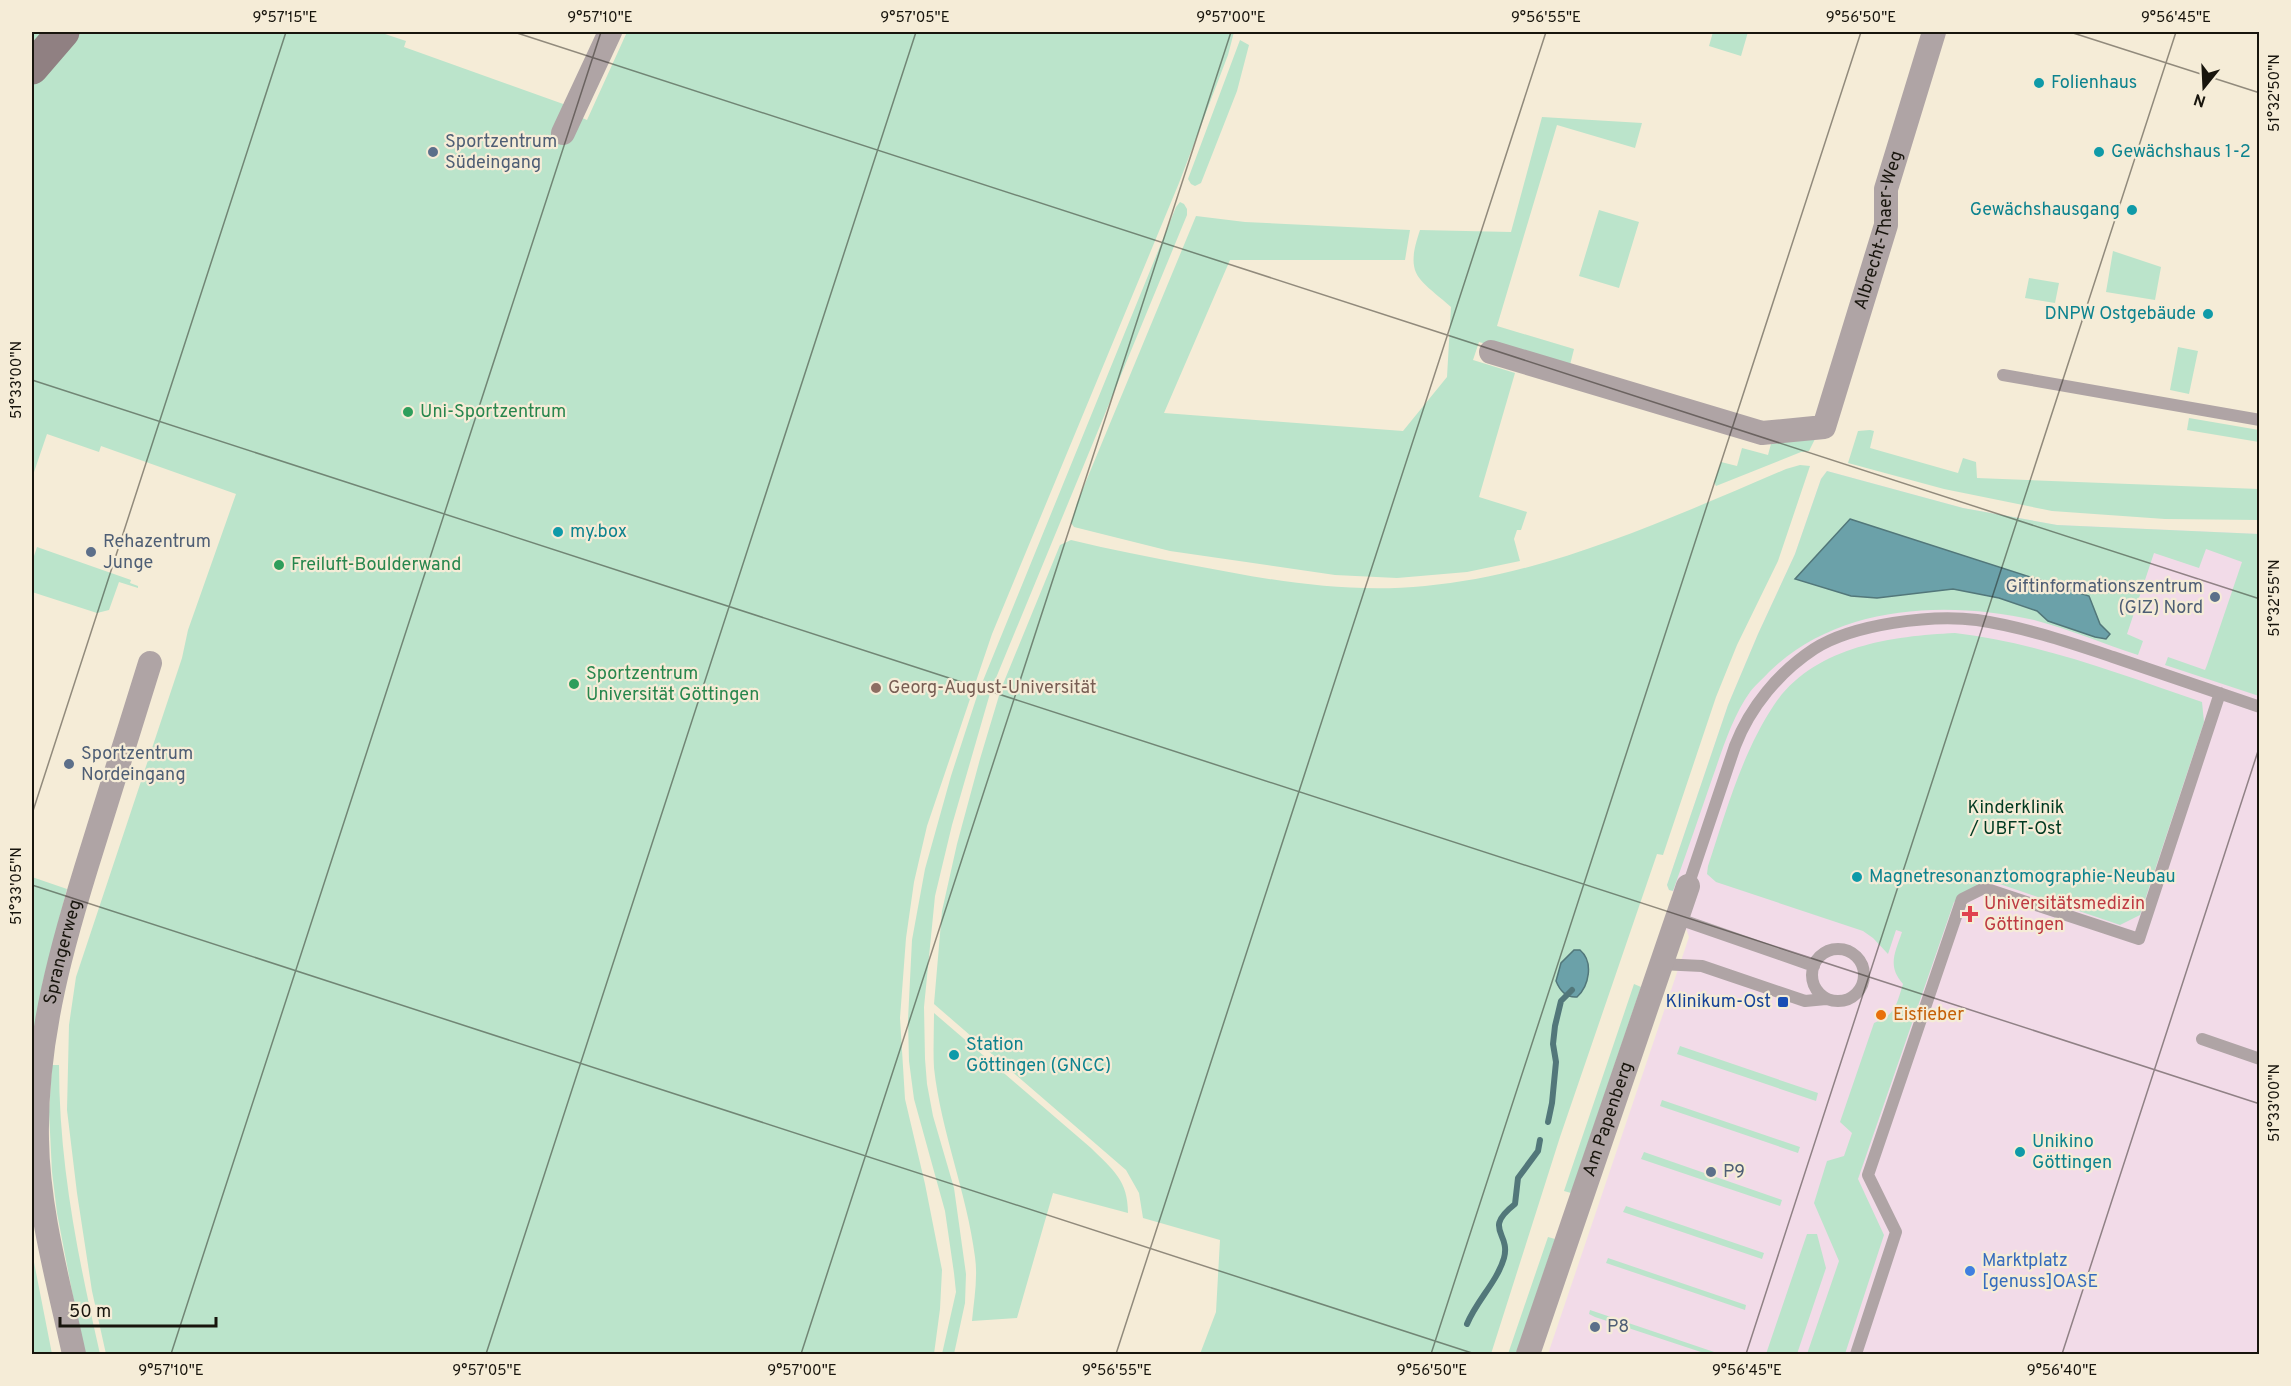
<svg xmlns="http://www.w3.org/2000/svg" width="2291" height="1386" font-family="Overpass,sans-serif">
<rect width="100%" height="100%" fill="#f5ecd7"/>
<path fill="#f2dbe8" d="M1827,471L1963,508L2057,525L2259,534V1354H1548L1689,937L1673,891L1669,890L1667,885L1728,705L1758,634L1795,554L1821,479Z"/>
<path fill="#bbe4cb" d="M32,32H379L406,41L404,47L566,105L580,117L587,120L627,32H1234L1228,55L1179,183L992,634L927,826L914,882L906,938L900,1018L905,1099L925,1184L942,1270L940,1309L934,1354H106L92,1291L77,1193L67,1110L69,1025L76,977L182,658L188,630L236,494L101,446L99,452L47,434L32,478Z
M1713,32H1748L1741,56L1709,46Z
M1240,40L1249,45L1237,91L1201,183L1195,186L1191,184L1188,179Z
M1542,117L1642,123L1635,148L1557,125L1497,326L1574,349L1569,369L1479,342L1473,360L1515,373L1479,497L1527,512L1521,530H1517L1514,539L1520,561L1467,572L1397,578L1335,575L1170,551L1074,527L1071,523L1077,503L1196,216L1245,222L1410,230L1405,260H1230L1164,413L1403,431L1447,377L1451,307C1419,278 1404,277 1420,230L1511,232Z
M1180,202L1184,204L1187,209V215L991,690L952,825L935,896L924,1007L925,1059L927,1084L933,1116L954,1188L966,1274L965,1303L954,1354H942L956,1292L954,1273L945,1211L914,1099L909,1061L908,1020L912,940L925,869L951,776L978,693L1176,207Z
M1599,210L1639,222L1619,288L1579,276Z
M2113,251L2161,267L2155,300L2106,292Z
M2029,278L2059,283L2055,303L2025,298Z
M2178,347L2198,351L2189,394L2170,390Z
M2189,418L2259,430V442L2187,430Z
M1870,430L1874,431L1870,448L1958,473L1963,458L1976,462L1977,478L2259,489V520L2165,519L2052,511L1944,489L1848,463L1858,431Z
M1817,435L1809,451L1801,452L1716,486L1714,482L1721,462L1737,466L1742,448L1768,455L1772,440Z
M1800,465L1810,466L1778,561L1737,645L1716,697L1663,855L1657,854L1560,1137L1491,1354H1200L1216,1312L1220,1240L1143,1218L1139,1193L1126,1170L934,1004L942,911L957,844L980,759L1001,689L1060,545L1071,540C1111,550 1151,557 1191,565C1269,580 1346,594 1425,586C1548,575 1673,517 1786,469Z
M1827,471L1963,508L2057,525L2259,534V696L2165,665L2168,657L2205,670L2207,665L2242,562L2206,549L2199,568L2154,553L2127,634L2143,641L2138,655C2104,644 2069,629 2034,620C1945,600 1837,605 1769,672C1763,679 1755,685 1750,692C1732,717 1722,751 1712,779C1699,817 1686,854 1673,891L1669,890L1667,885L1728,705L1758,634L1795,554L1821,479Z
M37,547L131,580L130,583L138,586V588L119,582L109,610L97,613L32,592V562Z
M1955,633C2040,643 2121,674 2202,702L2204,722L2140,915L2120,925L1991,881L1954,902L1858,1179L1884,1235L1845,1354H1807L1839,1261L1814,1203L1827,1161L1844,1156L1852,1133L1840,1122L1874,1023C1896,1014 1896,1006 1903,984C1887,966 1895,953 1902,932L1896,930L1888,954L1873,938L1863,931L1716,882L1707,874L1708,866C1726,812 1742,753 1774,705C1813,647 1890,636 1955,633Z
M32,877L67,889L43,981L32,1044Z
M1634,984L1641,987L1571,1193L1564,1191Z
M934,1013L1091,1148C1113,1170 1128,1180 1128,1213L1053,1193L1017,1318L972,1321C974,1300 978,1278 975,1257C967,1193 941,1132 934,1068C933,1050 934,1031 934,1013Z
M1680,1046L1818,1093L1816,1101L1677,1054Z
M52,1065H59C59,1165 78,1257 100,1354H84L57,1213L52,1172L49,1112Z
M1662,1100L1800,1147L1798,1153L1660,1106Z
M1644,1152L1782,1200L1780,1206L1641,1159Z
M1626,1206L1764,1253L1762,1259L1623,1212Z
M1807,1234H1817L1826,1268L1797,1354H1766Z
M1548,1237L1555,1239L1516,1354H1508Z
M32,1252L52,1354H32Z
M1608,1258L1746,1305L1745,1310L1606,1263Z
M1590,1310L1720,1354H1707L1595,1317L1589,1314Z"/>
<path fill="#6ba1a9" stroke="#52777a" stroke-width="1.5" d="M1850,519L2089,596L2100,624L2110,634L2106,639L2095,637L2048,621L2037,611L1999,598L1953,589L1877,598L1851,596L1795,579Z
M1574,950H1580C1594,962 1589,986 1577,997C1566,998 1560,991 1556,981L1561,963Z"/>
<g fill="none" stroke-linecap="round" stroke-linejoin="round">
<path stroke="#52777a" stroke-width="6" d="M1548,1122L1552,1103L1556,1062L1553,1044L1555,1026L1561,1001L1572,990
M1467,1324C1477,1300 1497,1282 1504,1258C1511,1232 1482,1230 1515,1204L1518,1178L1538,1151L1540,1140"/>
<path stroke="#afa4a5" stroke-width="12" d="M2003,375L2260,420
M1688,886L1735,746C1750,707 1779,672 1814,649C1853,624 1932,614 1977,620C2024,627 2068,642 2113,657C2162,674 2211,690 2260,707
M1676,918L1814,966
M1812 975a26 26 0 1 1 52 0a26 26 0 1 1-52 0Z
M1660,964L1702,966L1805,1001L1826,999
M2202,1039L2260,1059
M1856,1354L1896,1232L1868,1175L1962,899L1984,888L2139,939L2220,693"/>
<g stroke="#afa4a5" stroke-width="24">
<path d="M563,133L610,32"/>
<path id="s1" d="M1491,352L1762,433L1824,427L1886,225V189L1934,32"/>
<path id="s2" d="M74,1354C59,1284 38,1212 37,1139C35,1038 63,941 93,846C112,785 131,724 150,663"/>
<path id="s3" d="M1528,1354L1688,886"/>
</g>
<path stroke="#908082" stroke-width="33" d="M32,68L63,32"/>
</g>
<path fill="none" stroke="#18150d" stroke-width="1.5" stroke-opacity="0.45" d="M514,32L2260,599M2070,32L2260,93M32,380L2260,1104M32,814L286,32M32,885L1475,1354M171,1354L601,32M486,1354L916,32M801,1354L1231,32M1116,1354L1546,32M1431,1354L1861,32M1746,1354L2176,32M2062,1354L2260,745"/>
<g fill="#0f9aa8" stroke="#f5ecd7" stroke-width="2">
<circle cx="2039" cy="83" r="6"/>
<circle cx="2099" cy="152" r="6"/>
<circle cx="2132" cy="210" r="6"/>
<circle cx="2208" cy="314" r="6"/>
<circle cx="558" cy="532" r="6"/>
<circle cx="1857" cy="877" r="6"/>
<circle cx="954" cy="1055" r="6"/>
<circle cx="2020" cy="1152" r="6"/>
</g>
<g fill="#5c6f8a" stroke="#f5ecd7" stroke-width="2">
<circle cx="433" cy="152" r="6"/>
<circle cx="91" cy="552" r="6"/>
<circle cx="2215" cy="597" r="6"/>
<circle cx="69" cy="764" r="6"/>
<circle cx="1711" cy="1172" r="6"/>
<circle cx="1595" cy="1327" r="6"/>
</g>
<g fill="#2e9e5b" stroke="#f5ecd7" stroke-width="2">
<circle cx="408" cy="412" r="6"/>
<circle cx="279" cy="565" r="6"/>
<circle cx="574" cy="684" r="6"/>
</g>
<circle fill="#8d6e63" stroke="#f5ecd7" stroke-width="2" cx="876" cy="688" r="6"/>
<path fill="#e0444e" stroke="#f5ecd7" stroke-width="2" d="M1967 905h6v6h6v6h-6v6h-6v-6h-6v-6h6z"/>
<rect fill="#1a4fb4" stroke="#f5ecd7" stroke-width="2" x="1777" y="996" width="12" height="12" rx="3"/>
<circle fill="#e8710a" stroke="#f5ecd7" stroke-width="2" cx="1881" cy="1015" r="6"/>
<circle fill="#3f7fe0" stroke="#f5ecd7" stroke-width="2" cx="1970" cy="1271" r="6"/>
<g text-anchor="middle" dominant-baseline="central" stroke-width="4.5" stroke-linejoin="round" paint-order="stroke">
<g font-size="18" fill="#0d838f" stroke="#f5ecd7" text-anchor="start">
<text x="2051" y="83">Folienhaus</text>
<text x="2111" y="152">Gewächshaus 1-2</text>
<text x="2120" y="210" text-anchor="end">Gewächshausgang</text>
<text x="2196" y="314" text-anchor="end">DNPW Ostgebäude</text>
<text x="570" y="532">my.box</text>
<text x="1869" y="877">Magnetresonanztomographie-Neubau</text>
<text x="966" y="1045">Station<tspan x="966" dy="21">Göttingen (GNCC)</tspan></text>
<text x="2032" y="1142">Unikino<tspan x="2032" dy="21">Göttingen</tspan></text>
</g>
<g font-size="18" fill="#4e5e75" stroke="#f5ecd7" text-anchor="start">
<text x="445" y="142">Sportzentrum<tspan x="445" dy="21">Südeingang</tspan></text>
<text x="103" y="542">Rehazentrum<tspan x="103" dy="21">Junge</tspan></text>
<text x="2203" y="587" text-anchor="end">Giftinformationszentrum<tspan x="2203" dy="21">(GIZ) Nord</tspan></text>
<text x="81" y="754">Sportzentrum<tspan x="81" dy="21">Nordeingang</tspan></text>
<text x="1723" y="1172">P9</text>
<text x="1607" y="1327">P8</text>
</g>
<g font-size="18" fill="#18150d" stroke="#f5ecd7">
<text stroke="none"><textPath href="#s1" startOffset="550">Albrecht-Thaer-Weg</textPath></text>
<text stroke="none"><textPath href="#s2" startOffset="408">Sprangerweg</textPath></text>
<text stroke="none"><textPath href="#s3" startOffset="248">Am Papenberg</textPath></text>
</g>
<g font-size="18" fill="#27864d" stroke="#f5ecd7" text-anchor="start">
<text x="420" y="412">Uni-Sportzentrum</text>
<text x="291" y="565">Freiluft-Boulderwand</text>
<text x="586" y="674">Sportzentrum<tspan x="586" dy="21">Universität Göttingen</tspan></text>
</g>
<g font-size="18" fill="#785e54" stroke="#f5ecd7" text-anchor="start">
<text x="888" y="688">Georg-August-Universität</text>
</g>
<g font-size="18" fill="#003921" stroke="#f5ecd7">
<text x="2016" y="808">Kinderklinik<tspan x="2016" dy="21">/ UBFT-Ost</tspan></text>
</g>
<g font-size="18" fill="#be3a42" stroke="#f5ecd7" text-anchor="start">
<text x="1984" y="904">Universitätsmedizin<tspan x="1984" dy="21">Göttingen</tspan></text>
</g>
<g font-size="18" fill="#164399" stroke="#f5ecd7" text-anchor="end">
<text x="1771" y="1002">Klinikum-Ost</text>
</g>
<g font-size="18" fill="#c56008" stroke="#f5ecd7" text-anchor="start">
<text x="1893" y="1015">Eisfieber</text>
</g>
<g font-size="18" fill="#366cbe" stroke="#f5ecd7" text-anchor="start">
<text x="1982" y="1261">Marktplatz<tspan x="1982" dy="21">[genuss]OASE</tspan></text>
</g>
</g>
<rect width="2291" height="1386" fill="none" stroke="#f5ecd7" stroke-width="66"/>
<g transform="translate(2204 87) rotate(198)" stroke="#f5ecd7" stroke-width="4.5" paint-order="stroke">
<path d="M0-4.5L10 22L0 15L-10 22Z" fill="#18150d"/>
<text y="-9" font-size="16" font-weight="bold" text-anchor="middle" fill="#18150d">N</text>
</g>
<path d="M60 1317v9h156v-9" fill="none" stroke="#18150d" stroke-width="3"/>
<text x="69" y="1317" font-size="18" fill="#18150d" stroke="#f5ecd7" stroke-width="4.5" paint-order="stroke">50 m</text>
<rect x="33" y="33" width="2225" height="1320" fill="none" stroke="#18150d" stroke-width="2"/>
<g font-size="15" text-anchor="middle" fill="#18150d">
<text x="285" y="22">9°57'15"E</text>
<text x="600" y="22">9°57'10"E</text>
<text x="915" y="22">9°57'05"E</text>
<text x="1231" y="22">9°57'00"E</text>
<text x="1546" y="22">9°56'55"E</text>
<text x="1861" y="22">9°56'50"E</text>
<text x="2176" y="22">9°56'45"E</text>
<text transform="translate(2274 93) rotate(-90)" y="5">51°32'50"N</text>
<text transform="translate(16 380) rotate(-90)" y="5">51°33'00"N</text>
<text transform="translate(2274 598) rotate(-90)" y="5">51°32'55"N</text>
<text transform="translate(16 886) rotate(-90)" y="5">51°33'05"N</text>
<text transform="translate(2274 1103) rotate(-90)" y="5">51°33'00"N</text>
<text x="171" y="1375">9°57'10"E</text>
<text x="487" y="1375">9°57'05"E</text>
<text x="802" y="1375">9°57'00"E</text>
<text x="1117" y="1375">9°56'55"E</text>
<text x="1432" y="1375">9°56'50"E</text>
<text x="1747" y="1375">9°56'45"E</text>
<text x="2062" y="1375">9°56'40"E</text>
</g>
</svg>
